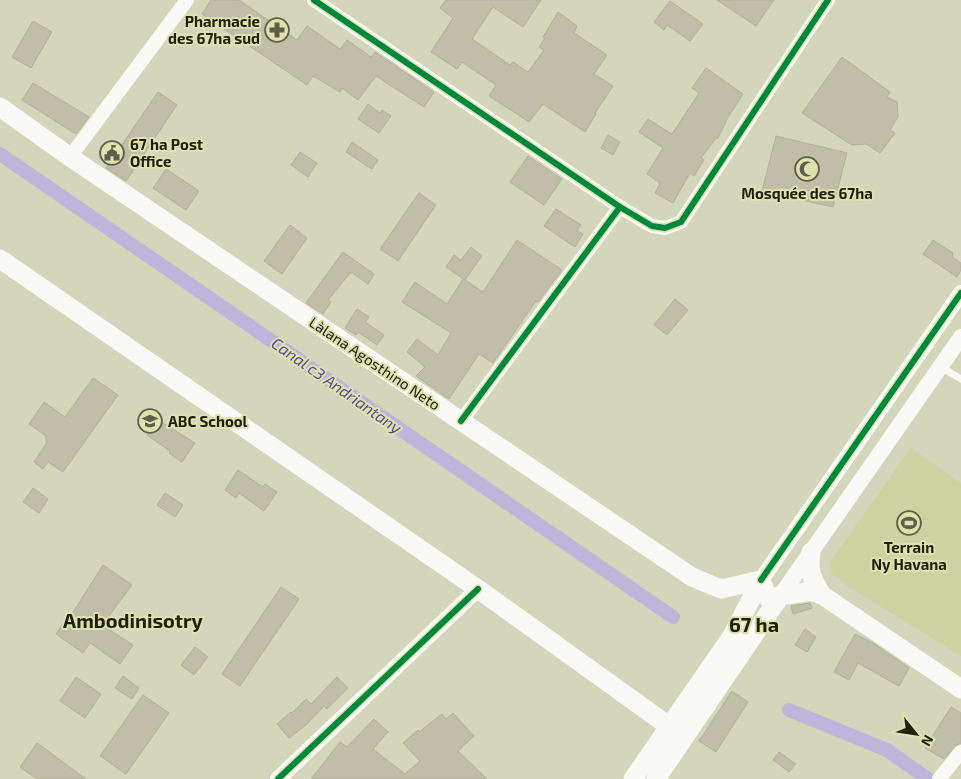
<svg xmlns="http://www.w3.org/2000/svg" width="961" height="779" font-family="'Exo 2',sans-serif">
<rect width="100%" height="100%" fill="#d4d6bb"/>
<path fill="#ced2a2" d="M911,448L961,483V656L852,589L832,574L830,562Z"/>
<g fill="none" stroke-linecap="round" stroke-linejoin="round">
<path stroke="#bdb6da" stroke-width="14" d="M0,154L673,617
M789,710L887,750L928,779"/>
</g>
<path fill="#c0bda8" stroke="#b1af99" d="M211,0H239L297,40L307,26L340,49L347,40L371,57L375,52L434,92L424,107L376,76L358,100L342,88L340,92L313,76L307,85L202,14Z
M446,0H541L523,27L493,7L472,39L510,65L513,62L528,72L544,50L539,47L545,38L543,37L558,12L577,26L574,33L607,55L594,74L613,86L595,113L596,114L585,132L543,104L529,122L489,96L496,85L462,62L457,69L431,52L453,18L440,8Z
M717,0H774L756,26Z
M670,1L703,24L690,41L667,25L664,30L654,22Z
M33,21L52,32L31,68L12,57Z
M842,57L890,92L887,97L897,102L898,117L890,130L895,133L880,153L866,144L852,145L802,113Z
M706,68L743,94L725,122H726L718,138H716L701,158L704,160L694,176L690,173L673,203L655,193L660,183L647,174L663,148L639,132L648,119L672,134L699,93L692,88Z
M33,83L89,117L76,134L22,100Z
M158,92L177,105L126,181L106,168Z
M368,104L380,113L382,110L391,116L379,133L358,119Z
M608,135L620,142L613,155L601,148Z
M776,136L847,153L833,207L762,191Z
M352,142L378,160L372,169L346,152Z
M300,152L317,163L308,177L291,165Z
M528,156L562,179L544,205L510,182Z
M166,169L199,191L186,210L153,188Z
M419,193L436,205L398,261L380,249Z
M556,209L581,225L577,230L583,234L575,247L544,226Z
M290,225L307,238L282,274L264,261Z
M517,240L562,270L538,302L536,301L493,363L479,354L449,399L416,376L425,367L407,352L417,339L438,355L451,333L402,302L415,282L447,304L463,279L446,267L454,255L461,260L471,247L482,256L465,280L483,292Z
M933,240L953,253L952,257L961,263V270L957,277L923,254Z
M343,252L374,274L368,284L351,272L328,300L331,302L323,314L306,303Z
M675,299L688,310L667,335L654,325Z
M357,309L369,317L365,322L384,335L377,345L358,332L356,335L345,328Z
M93,378L118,395L63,472L48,462L43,469L34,462L46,444V436L29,424L44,402L65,417Z
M157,419L195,443L182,462L169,453L170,451L147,435Z
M238,470L263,487L265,484L277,492L264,511L239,493L236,498L225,490Z
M33,488L48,499L39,513L23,502Z
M165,493L183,505L175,517L157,505Z
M103,565L132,585L102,625L133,645L120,664L90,643L83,653L56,634L68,616L70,617Z
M281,587L299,599L240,686L222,674Z
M810,603L812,608L793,614L791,606Z
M805,629L816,637L807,652L795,645Z
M855,634L873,643L909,668L899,686L858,663L849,680L834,672Z
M195,647L208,657L194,675L181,665Z
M123,676L139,688L132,699L115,688Z
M76,677L101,694L85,718L60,701Z
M337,677L348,688L327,709L324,706L306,725L289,738L277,724L291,712L292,713L306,699L311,704Z
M732,691L748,702L716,752L699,741Z
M143,695L169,713L126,774L100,756Z
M951,707L961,713V743L955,746L944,759L925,748Z
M453,713L474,736L458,751L487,779H311L340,742L347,747L374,719L388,732L373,749L405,774L420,761L403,743L418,730L419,732L442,714L446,719Z
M37,743L86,779H37L20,767Z
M779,752L796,764L789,772L773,760Z"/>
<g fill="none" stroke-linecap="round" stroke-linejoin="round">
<path stroke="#f9f9f5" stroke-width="7" d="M941,367L961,379"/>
<path stroke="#f9f9f5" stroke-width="14" d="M314,0L620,207L652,226L665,228L681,222L828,0
M70,157L187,0
M461,421L620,207
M939,779L961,752"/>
<path stroke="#f9f9f5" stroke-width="16" d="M761,580L961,293
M781,595L961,337
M278,779L478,589"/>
<path stroke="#f9f9f5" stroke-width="19" d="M0,107L70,157L692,577L721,589L761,580
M0,259L478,589L684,737
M811,552C808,572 812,579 822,595
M761,580L768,598L811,591L822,595L961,689
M633,779L732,636L761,580
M656,779L781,595"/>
<g stroke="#dde2af" stroke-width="9">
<path id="cycleway" d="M314,0L620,207L652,226L665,228L681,222L828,0
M461,421L620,207
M761,580L961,293
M278,779L478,589"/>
</g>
<use href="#cycleway" stroke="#00873e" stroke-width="6"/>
</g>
<defs>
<g id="pharmacy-ring" transform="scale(1.25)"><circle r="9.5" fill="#dde2af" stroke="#5e5f49" stroke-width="1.5"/><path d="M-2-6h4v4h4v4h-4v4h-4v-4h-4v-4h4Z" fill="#5e5f49"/></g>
<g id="civic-ring" transform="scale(1.25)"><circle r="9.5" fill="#dde2af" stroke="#5e5f49" stroke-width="1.5"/><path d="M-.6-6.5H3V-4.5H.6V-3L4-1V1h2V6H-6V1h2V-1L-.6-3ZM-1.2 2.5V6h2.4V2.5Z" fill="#5e5f49"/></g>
<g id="mosque-ring" transform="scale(1.25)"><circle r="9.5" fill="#dde2af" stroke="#5e5f49" stroke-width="1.5"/><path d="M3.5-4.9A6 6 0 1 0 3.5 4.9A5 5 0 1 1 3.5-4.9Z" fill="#5e5f49"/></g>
<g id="school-ring" transform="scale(1.25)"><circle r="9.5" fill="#dde2af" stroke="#5e5f49" stroke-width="1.5"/><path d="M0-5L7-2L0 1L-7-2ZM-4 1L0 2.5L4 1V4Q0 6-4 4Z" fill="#5e5f49"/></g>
<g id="stadium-ring" transform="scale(1.25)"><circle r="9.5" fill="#dde2af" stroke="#5e5f49" stroke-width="1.5"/><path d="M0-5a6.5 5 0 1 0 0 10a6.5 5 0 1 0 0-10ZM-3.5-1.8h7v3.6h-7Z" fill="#5e5f49"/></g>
</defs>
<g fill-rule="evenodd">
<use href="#pharmacy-ring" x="277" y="30"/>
<use href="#civic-ring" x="112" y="153"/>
<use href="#mosque-ring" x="807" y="169"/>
<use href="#school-ring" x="150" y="421"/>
<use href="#stadium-ring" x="909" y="523"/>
</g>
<g text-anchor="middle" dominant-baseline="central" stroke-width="4" stroke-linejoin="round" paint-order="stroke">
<g font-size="15" font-weight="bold" fill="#1e1f0c" stroke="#dde2af" text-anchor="start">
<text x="260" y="21" text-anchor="end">Pharmacie<tspan x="260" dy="17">des 67ha sud</tspan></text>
<text x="130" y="144">67 ha Post<tspan x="130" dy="17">Office</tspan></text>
<text x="807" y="193" text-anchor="middle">Mosquée des 67ha</text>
<text x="168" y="421">ABC School</text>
<text x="909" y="547" text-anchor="middle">Terrain<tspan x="909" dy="17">Ny Havana</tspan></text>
</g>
<g font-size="15" fill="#1e1f0c" stroke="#dde2af">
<text transform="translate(375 363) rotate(34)">Làlana Agosthino Neto</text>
</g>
<g font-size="16" font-style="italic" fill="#594791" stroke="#dde2af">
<text transform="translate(337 385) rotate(35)">Canal c3 Andriantany</text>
</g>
<g font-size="20" font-weight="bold" fill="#1e1f0c" stroke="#dde2af">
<text x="133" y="620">Ambodinisotry</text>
<text x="754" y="624">67 ha</text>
</g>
</g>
<g transform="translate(916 734) rotate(120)" stroke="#dde2af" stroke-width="4" paint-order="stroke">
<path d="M0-4L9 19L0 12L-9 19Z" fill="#1e1f0c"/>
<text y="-8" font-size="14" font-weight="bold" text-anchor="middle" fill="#1e1f0c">N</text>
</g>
</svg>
